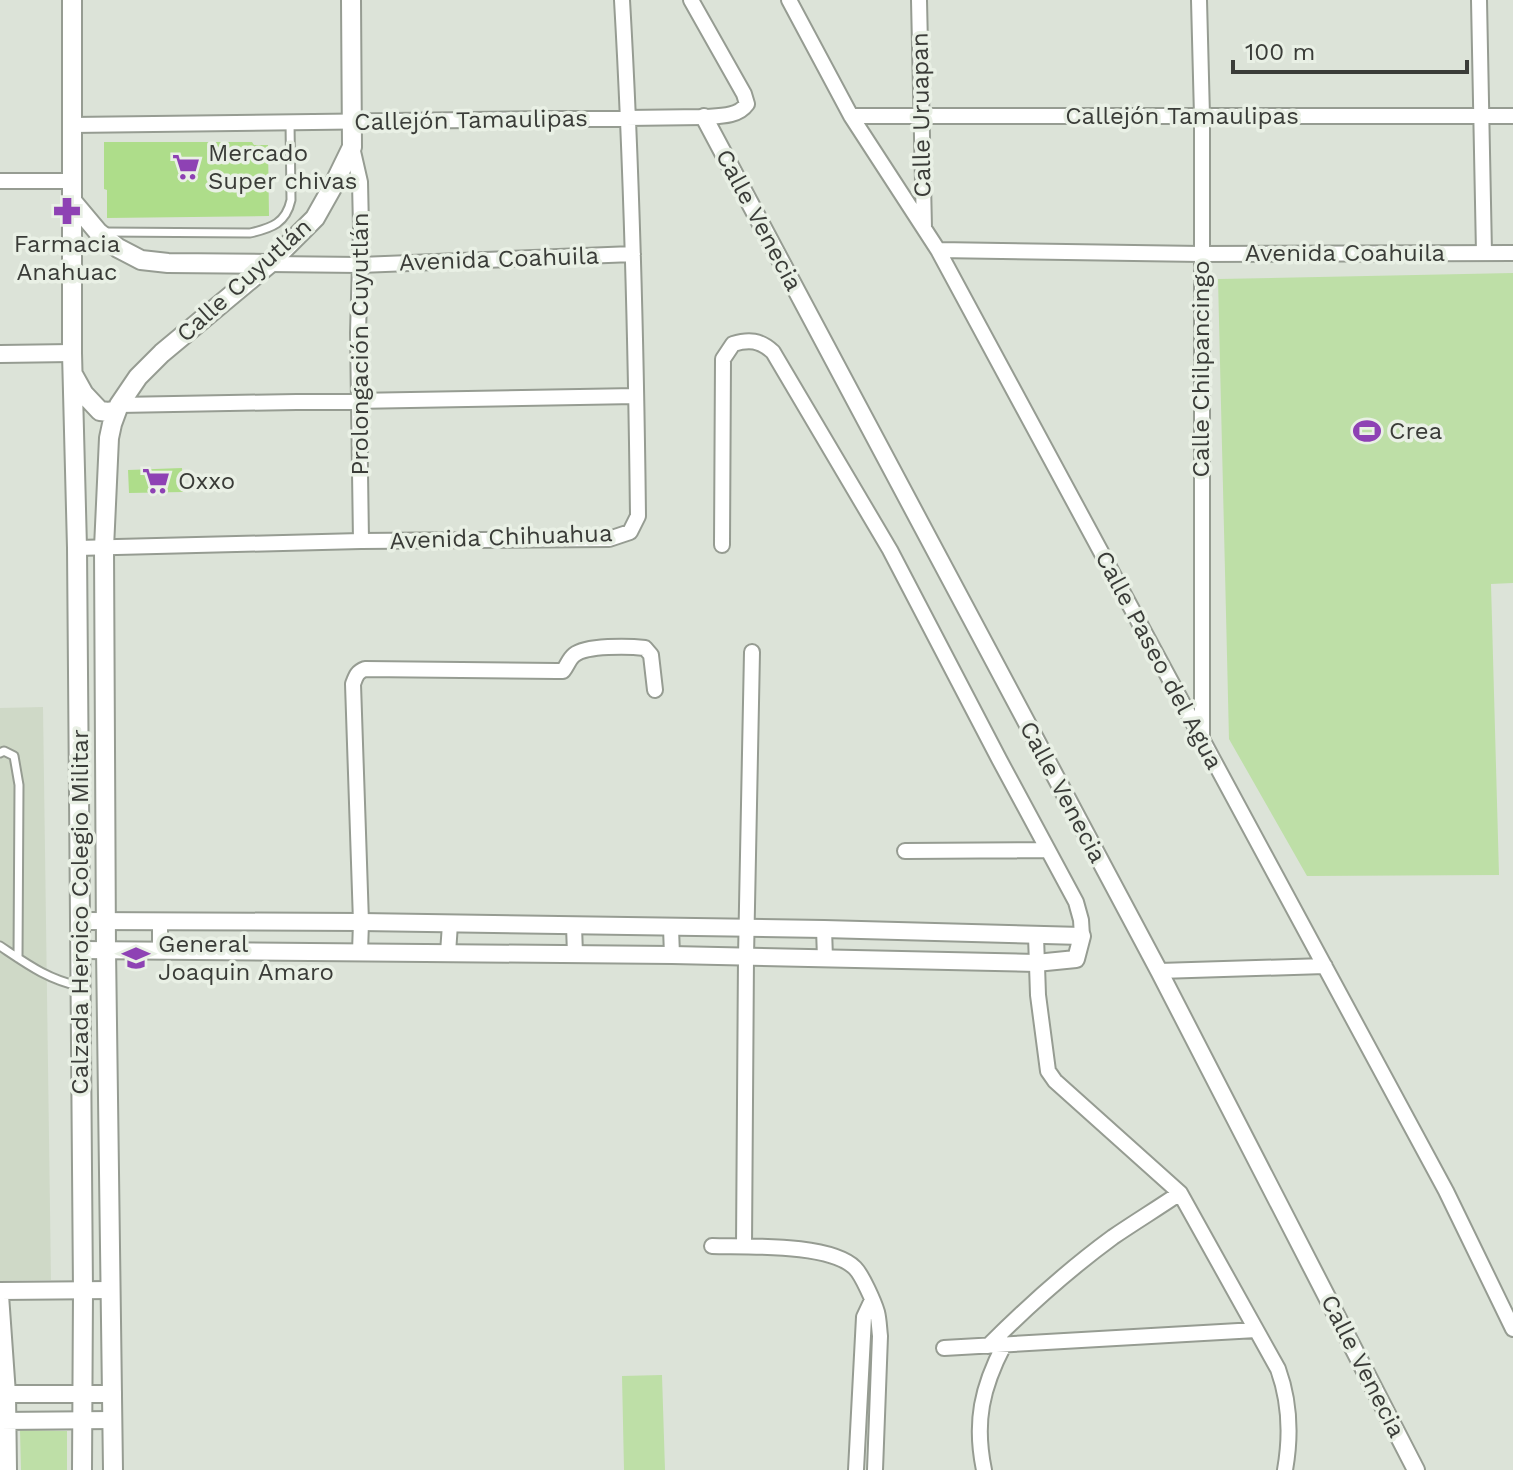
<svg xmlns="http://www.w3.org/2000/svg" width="1513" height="1470" font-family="'Work Sans',sans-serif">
<rect width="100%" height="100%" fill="#dce3d8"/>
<path fill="#cfd9c7" d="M43,707L51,1280L0,1281V708Z"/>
<path fill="#bedfa7" d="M1513,273V583L1491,584L1499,875L1307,876L1229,739L1218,279Z
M662,1375L665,1470H624L622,1376Z
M20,1430L67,1431V1470H21Z"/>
<path fill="#aedd8a" d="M104,142H252L254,145H268L269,216L107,218V190L104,189Z
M182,468L183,492L129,493L128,470Z"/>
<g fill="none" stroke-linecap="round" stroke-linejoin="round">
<g stroke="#969c92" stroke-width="11">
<path id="service" d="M104,232L250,233C272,228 286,223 291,200L290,122
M0,753L4,751L14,756L19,785L18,958
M0,946C27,964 47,979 79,986"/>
</g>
<g stroke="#969c92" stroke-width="18">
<path id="minor" d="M789,0L851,116L938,250L1446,1191L1513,1329
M919,0L924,228
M1199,0L1202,116V736
M1479,0L1484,253
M851,116H1513
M72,125L704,117C719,116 738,117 747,104L744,94L691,0
M352,147L360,182L361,228L358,333L361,541
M0,181H72
M938,250L1201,254L1513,253
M269,264L360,265L633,254
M119,405L636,396
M722,545L723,359L733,344C749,339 760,340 773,352L890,550L999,759L1076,902L1081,920L1082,936
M77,548L361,541L609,539L630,532L638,516C636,344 632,172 622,0
M905,851L1048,850
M160,921V950
M574,926L575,954
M671,928L672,955
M824,929L825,958
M1036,936L1038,995L1048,1071L1055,1081L1180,1193L1278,1369C1290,1402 1291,1436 1285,1470
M360,952L361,922L353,684C356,676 357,672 365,669L557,671H563C567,666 569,659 574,655C586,645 629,646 645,648L651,655L655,690
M448,953L450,924
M1159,971L1325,966
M712,1246C747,1247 830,1243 855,1268C862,1275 874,1302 877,1312C879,1320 879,1328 880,1336L875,1470
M744,1246L746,957L752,652
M988,1346C1027,1307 1068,1270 1113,1237C1135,1222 1158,1208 1180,1193
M944,1348L1256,1330
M856,1470L864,1317L872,1300
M984,1470C974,1422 982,1387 1004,1345"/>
</g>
<g stroke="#969c92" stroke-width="20">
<path id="tertiary" d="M704,117L1159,971L1416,1470
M0,354L72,353
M80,950L672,955L1036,963L1076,959L1082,936L824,929L361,922L81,921
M0,1291L111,1290
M0,1295L7,1394L8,1470
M0,1394H113
M0,1421L113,1420"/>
</g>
<g stroke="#969c92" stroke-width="22">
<path id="secondary" d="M72,0V353L77,548L83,1292L82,1470
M72,201L98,232L118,248L141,260L168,263L269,264
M74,376L84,394L100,411L109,412L117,410
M113,1470L106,949L104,548L109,438L112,424L119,405L138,377L162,353L269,264L315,218L333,186L352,147L351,0"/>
</g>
<use href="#service" stroke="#fff" stroke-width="7"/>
<use href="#minor" stroke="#fff" stroke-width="14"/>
<use href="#tertiary" stroke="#fff" stroke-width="16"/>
<use href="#secondary" stroke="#fff" stroke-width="18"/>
</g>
<defs>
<g id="supermarket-bare" transform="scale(2.16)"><path d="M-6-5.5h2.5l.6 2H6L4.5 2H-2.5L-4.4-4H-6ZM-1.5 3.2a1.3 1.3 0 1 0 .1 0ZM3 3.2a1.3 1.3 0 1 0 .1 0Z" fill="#8e42b4" stroke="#e9f0e5" stroke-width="2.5" paint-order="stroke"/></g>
<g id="pharmacy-bare" transform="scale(2.16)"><path d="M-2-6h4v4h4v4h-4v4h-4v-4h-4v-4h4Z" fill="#8e42b4" stroke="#e9f0e5" stroke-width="2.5" paint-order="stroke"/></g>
<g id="stadium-bare" transform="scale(2.16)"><path d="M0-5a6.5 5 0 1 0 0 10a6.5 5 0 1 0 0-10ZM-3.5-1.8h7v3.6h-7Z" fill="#8e42b4" stroke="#e9f0e5" stroke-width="2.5" paint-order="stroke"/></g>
<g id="school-bare" transform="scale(2.16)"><path d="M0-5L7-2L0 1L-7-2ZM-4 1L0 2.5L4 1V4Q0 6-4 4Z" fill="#8e42b4" stroke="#e9f0e5" stroke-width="2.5" paint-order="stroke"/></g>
</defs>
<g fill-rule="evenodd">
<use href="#supermarket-bare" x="186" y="167"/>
<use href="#pharmacy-bare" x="67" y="211"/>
<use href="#stadium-bare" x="1367" y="431"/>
<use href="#supermarket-bare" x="156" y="481"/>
<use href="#school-bare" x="136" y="958"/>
</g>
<g text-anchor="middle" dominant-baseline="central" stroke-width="7" stroke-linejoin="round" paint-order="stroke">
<g font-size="24" fill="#3a3c38" stroke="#e9f0e5">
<text transform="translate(921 115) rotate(-91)">Calle Uruapan</text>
<text x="1182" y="116">Callejón Tamaulipas</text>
<text transform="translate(471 120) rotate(-1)">Callejón Tamaulipas</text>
<text transform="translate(759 220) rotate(62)">Calle Venecia</text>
<text x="1345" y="253">Avenida Coahuila</text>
<text transform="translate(499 259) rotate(-2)">Avenida Coahuila</text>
<text transform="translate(244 280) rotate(-42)">Calle Cuyutlán</text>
<text transform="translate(360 344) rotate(-90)">Prolongación Cuyutlán</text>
<text transform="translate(1201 369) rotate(-90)">Calle Chilpancingo</text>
<text transform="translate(501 537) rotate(-2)">Avenida Chihuahua</text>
<text transform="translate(1159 660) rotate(62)">Calle Paseo del Agua</text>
<text transform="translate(1063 792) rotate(62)">Calle Venecia</text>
<text transform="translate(80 912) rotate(-90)">Calzada Heroico Colegio Militar</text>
<text transform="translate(1363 1366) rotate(63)">Calle Venecia</text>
</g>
<g font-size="24" fill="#3a3c38" stroke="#e9f0e5" text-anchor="start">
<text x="208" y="153">Mercado<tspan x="208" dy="28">Super chivas</tspan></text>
<text x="67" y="244" text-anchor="middle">Farmacia<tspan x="67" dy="28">Anahuac</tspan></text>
<text x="1389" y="431">Crea</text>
<text x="178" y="481">Oxxo</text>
<text x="158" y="944">General<tspan x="158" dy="28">Joaquin Amaro</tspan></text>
</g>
</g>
<path d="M1233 60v12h234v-12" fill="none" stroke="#3a3c38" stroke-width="4"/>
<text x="1245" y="60" font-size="24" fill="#3a3c38" stroke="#e9f0e5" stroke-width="6" paint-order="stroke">100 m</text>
</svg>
